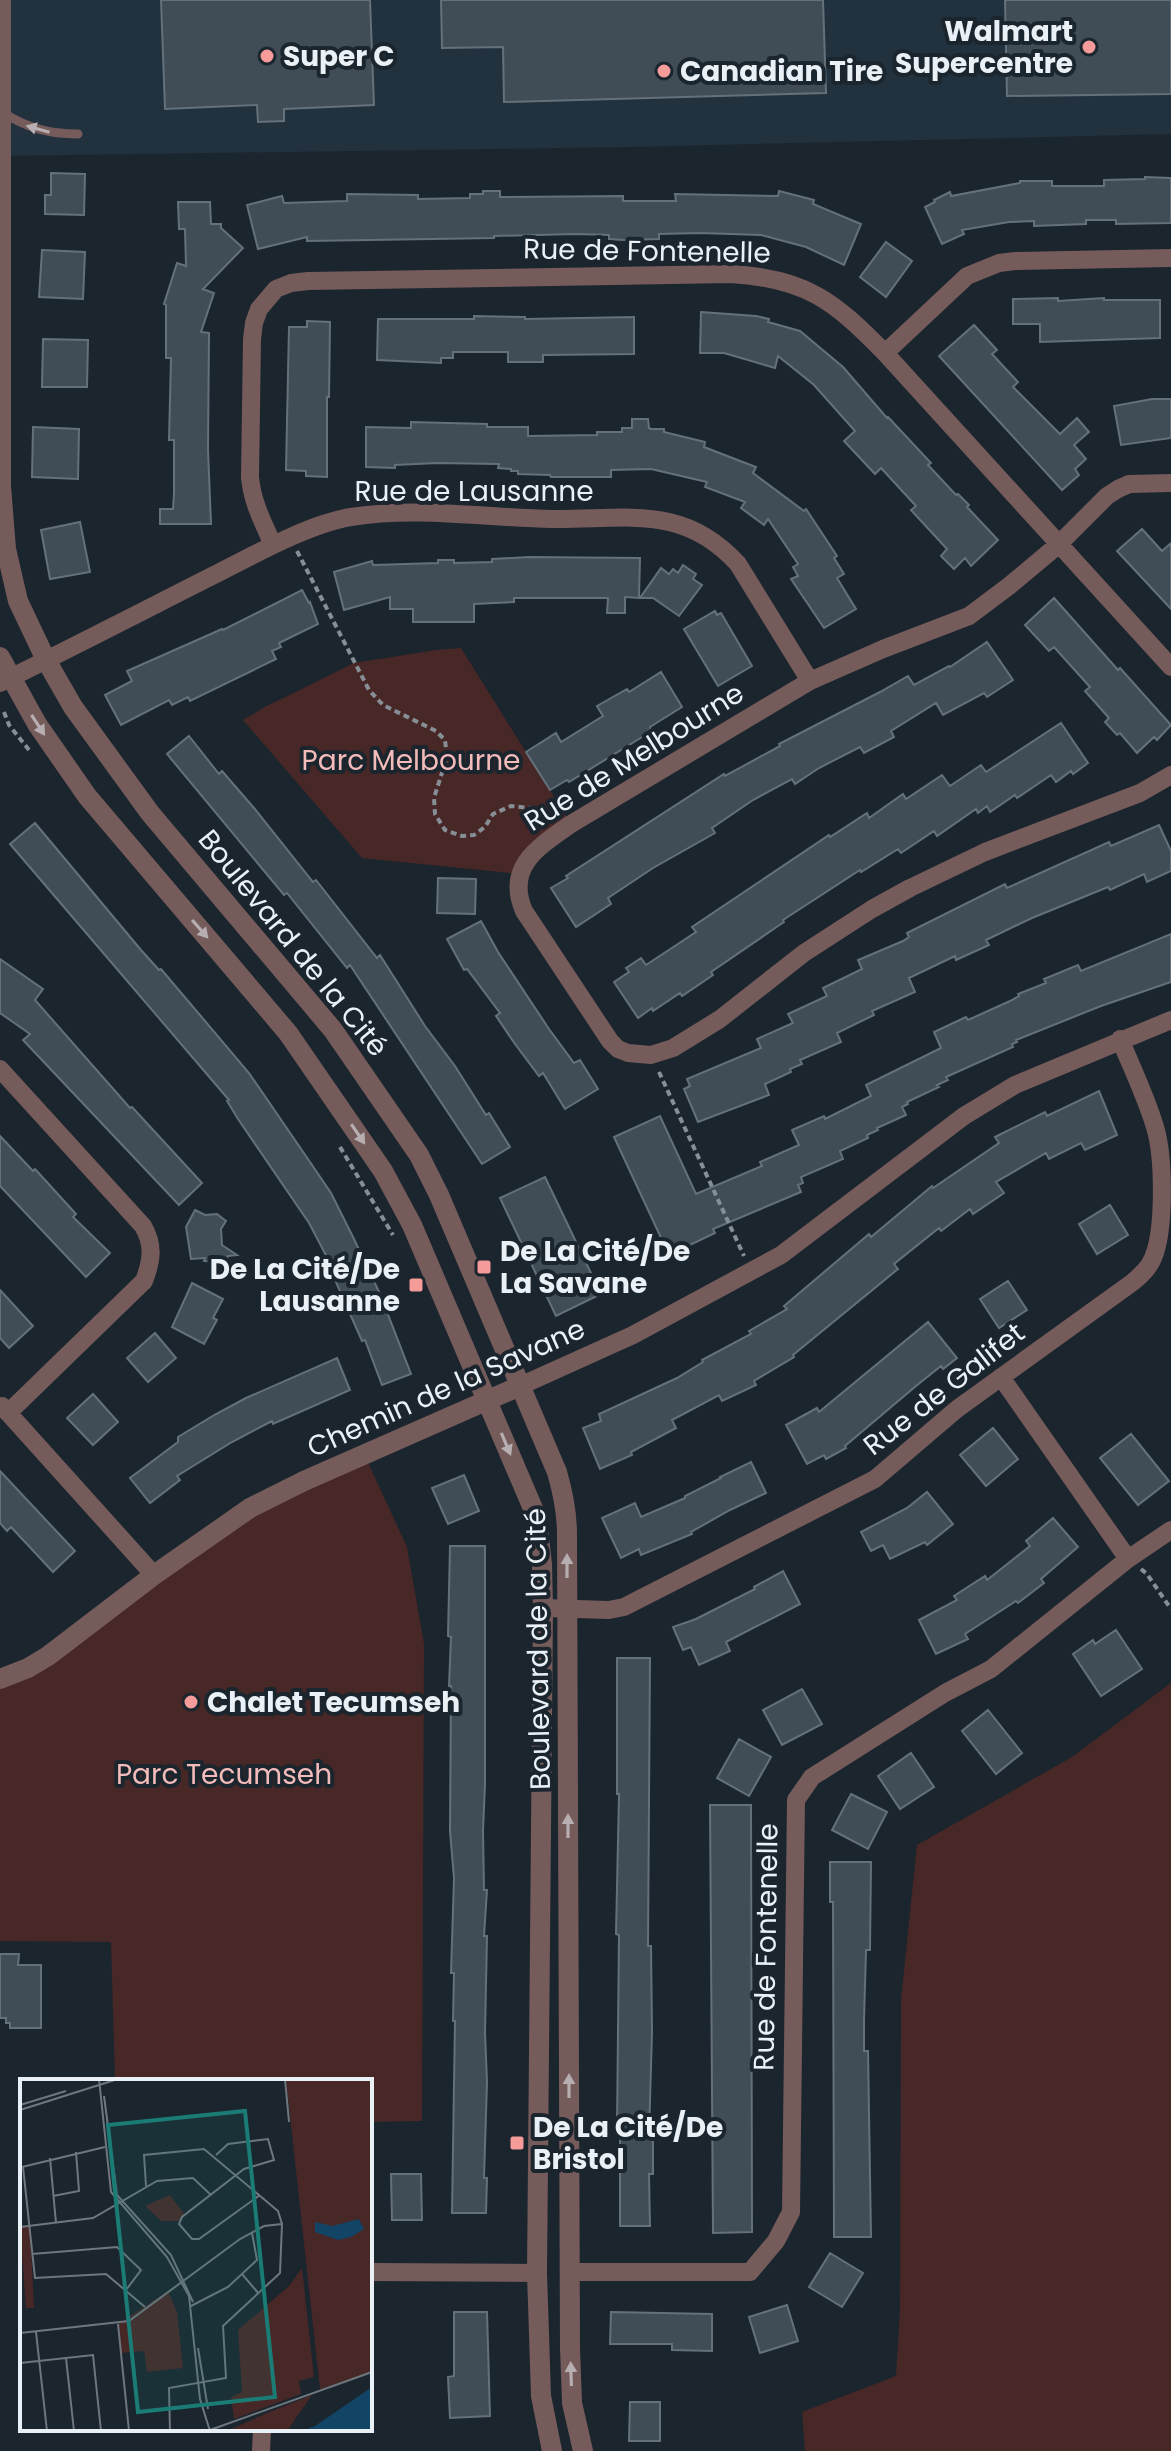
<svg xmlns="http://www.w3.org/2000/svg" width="1171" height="2451" font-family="Poppins,sans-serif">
<rect width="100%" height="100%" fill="#1b252e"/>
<path fill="#21313e" d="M0,0H1171V134L631,147L2,156Z"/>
<path fill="#482727" d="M461,648L571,824L519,874L362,858L243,720L265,707L354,663L436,650Z
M365,1456L407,1547L424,1644L422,2121L370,2122V2081H115L111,1942L0,1941V1679L226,1523Z
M1171,1683V2451H805L802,2412L896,2376L900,2310L901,2000L917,1845L1072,1757Z"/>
<path fill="#414d56" stroke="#64717b" stroke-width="2" d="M161,0H370L374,105L284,109V121L258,122L257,105L165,109Z
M441,0H823L826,93L504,102L503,47L442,48Z
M1005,0H1171V94L1007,96Z
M51,173L85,174L84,215L45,214V195H51Z
M1145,177L1171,178V223L1116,224V220H1086V224L1034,226V221L1009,222L962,230L964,234L942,244L925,207L935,202L934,200L950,192L951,196L1020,183V181H1052V186H1104V180L1145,179Z
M483,191H500V197L623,196V201H676L675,194L778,196L779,191L814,200L813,204L861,224L844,265L806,247L761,235L700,233L659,234V239L623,240L609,239V235L576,234L494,236V238L307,241V237L258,249L247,205L282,196L284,203L347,201V194L418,195V199L470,198V194H483Z
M178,202H210L211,224H221V228L243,248L203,289L214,293L201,332L209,333L208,450L211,524H160V509H173L174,493V440H169L171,358H166V305L164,304L177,263L186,266L185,229H179Z
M886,242L912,261L886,297L860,277Z
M42,250L85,252L83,299L39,297Z
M1058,298V301L1104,298V300H1160V338L1040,342V324H1013V299Z
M701,312L756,316L769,319L768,322L800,331L843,367L887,418L888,417L931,463L928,465L956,495L958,494L969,505L967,507L998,540L971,566L965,558L954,569L941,556L947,549L911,510L916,506L881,468L875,474L844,441L855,431L814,385L778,356L775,368L724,353H700Z
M474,316L525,317V319L634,317V354L543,355V362H508V352H453V358H441V363L377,360L378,319H474Z
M307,321L330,322L329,397H327V477L306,476V471L286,470L289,327H307Z
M974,325L997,350L992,354L1018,382L1013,387L1060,434L1077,418L1089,432L1074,445L1086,459L1075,469L1079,475L1062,490L939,356Z
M43,339L88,340L87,387H42Z
M1152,399H1171V438L1121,445L1114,406Z
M632,419H648L649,428L651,429H664V432L705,442L704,447L756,467L753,473L804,511L806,509L837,556L834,558L844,574L837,578L856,609L824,628L791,579L798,576L793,567L798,564L768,519L764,525L741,508L745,502L705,487L707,482L651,469L611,470V477H551L550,475L518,474V471H511V469L498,468L499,464L437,463L395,465V468L366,467V427L411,428V422L487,424V427H528V436L597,435V432H622V428H632Z
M33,427L79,429L78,479L32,477Z
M80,522L90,572L50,579L41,530Z
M1142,529L1162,551L1171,543V609L1117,551Z
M529,557L640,558L639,598L625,597V613H607L608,598H514V602L474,604V622H413V609H390V597L344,610L334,572L372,561L373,565L438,563V560H454V563L492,562V559Z
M683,565L696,574L693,579L702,585L679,616L653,598H640L661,568L669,574L673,569L678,573Z
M302,590L309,603L310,602L318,624L279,643L281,647L272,651L276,659L190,701L188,697L172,705L169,700L121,725L105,695L132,681L127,671L222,629L223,630Z
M1054,598L1118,670L1120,668L1171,725L1157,740L1154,737L1137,753L1120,733L1117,735L1105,722L1109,718L1085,691L1090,687L1054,647L1049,651L1025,625Z
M715,611L717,615L721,613L752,666L718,686L684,629Z
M987,642L1013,680L987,697L984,693L943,715L936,703L891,731L894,737L864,753L860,747L819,768L795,784L792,779L753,800L712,828L715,833L653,868L608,898L611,904L576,927L551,888L568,878L566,876L724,774L725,776L780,746L779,744L880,692L908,676L914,685L949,666L950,667Z
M661,672L682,707L650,727L652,731L569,782L567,780L550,790L526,752L556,733L561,742L603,716L597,706L627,689L629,692Z
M1061,723L1088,763L1073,774L1071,771L1056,782L1051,775L1017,798L1015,795L990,812L987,806L978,813L976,809L937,836L934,831L901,853L898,849L861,872L860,870L783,920L784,922L711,972L713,975L682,996L680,993L653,1011L652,1008L638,1018L614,982L629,972L626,968L641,958L646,965L696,932L692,927L829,835L830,837L867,813L869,818L903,794L906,799L942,775L950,786L981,765L986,772Z
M189,736L219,774L222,771L254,808L313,882L316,880L377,958L380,955L425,1026L455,1066L486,1115L489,1113L510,1147L482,1164L350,965L347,968L287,893L284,895L167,754Z
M35,823L141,950L159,970L161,969L249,1073L310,1162L331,1193L354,1239L380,1294L411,1374L382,1385L365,1340L362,1341L328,1264L330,1263L309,1223L238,1119L227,1101L229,1100L10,844Z
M1159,825L1171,851V871L1147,882L1144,874L1110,890L1108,887L1032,918L986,940L989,945L956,960L955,956L909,978L915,992L872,1011L874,1015L837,1033L841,1042L800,1060L802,1064L790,1069L791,1072L765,1084L769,1095L698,1122L684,1089L690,1086L687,1079L761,1048L757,1039L793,1023L788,1014L827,996L823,988L862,969L858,960L903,941L909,937L907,933L1005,884L1007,888L1109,842L1111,846Z
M438,878L476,879L475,914L437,913Z
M481,921L498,952L549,1029L574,1063L580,1060L598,1089L565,1109L543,1073L539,1076L515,1044L496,1016L500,1013L467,969L464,970L447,939Z
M1171,934V982L1101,1006L1016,1040L1017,1042L1012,1044L1013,1047L946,1077L948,1080L937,1085L939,1087L907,1102L908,1104L902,1107L906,1115L877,1128L878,1130L867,1135L868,1138L840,1151L843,1159L801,1177L803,1183L798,1185L801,1192L713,1229L715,1233L669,1255L614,1137L660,1116L696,1194L762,1166L760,1162L799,1145L792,1130L824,1116L825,1119L871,1096L866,1085L941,1048L934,1032L966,1017L968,1020L1010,1001L1019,996L1018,994L1046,983L1044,979L1078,965L1081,971Z
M0,959L43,989L35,1000L130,1108L132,1107L202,1183L179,1205L23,1040L30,1034L0,1013Z
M1099,1091L1117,1135L1085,1150L1081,1143L1049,1159L1046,1153L996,1182L1004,1193L973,1214L970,1209L941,1231L939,1228L894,1264L898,1269L793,1355L794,1357L754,1381L756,1385L722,1401L719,1395L672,1420L676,1428L631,1452L632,1455L600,1469L583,1428L601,1421L599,1414L677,1378L703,1362L702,1360L751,1334L749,1331L787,1309L784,1306L869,1234L871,1237L932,1186L933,1188L999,1143L995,1137L1045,1112L1047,1116Z
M0,1136L33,1171L35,1169L76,1214L73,1217L110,1253L86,1277L0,1186Z
M545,1177L601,1294L556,1316L500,1198Z
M1110,1205L1128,1235L1097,1254L1079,1224Z
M195,1210L205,1215L217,1214L226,1221L221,1229L222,1245L237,1255L228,1256L225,1262L204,1261L205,1258L191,1259L186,1227Z
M1008,1281L1027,1310L999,1328L980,1299Z
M192,1283L223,1299L213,1318L217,1320L204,1344L172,1327Z
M0,1290L33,1326L9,1348L0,1338Z
M928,1322L957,1358L943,1369L941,1366L916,1386L845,1446L846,1448L826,1459L824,1455L807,1464L786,1425L817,1408L819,1412Z
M155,1333L176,1358L148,1382L127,1358Z
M337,1358L350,1390L273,1424L272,1421L232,1442L177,1476L180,1480L150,1503L130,1478L178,1442V1437L216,1414L246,1398Z
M93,1394L118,1422L93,1445L67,1418Z
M993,1428L1018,1459L986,1486L960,1455Z
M1131,1434L1169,1481L1138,1505L1100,1458Z
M751,1462L766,1493L730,1510L691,1532L692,1534L641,1555L639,1549L621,1558L602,1518L635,1503L641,1517L685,1498V1496L721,1478L720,1477Z
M0,1471L75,1551L53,1572L11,1527L7,1531L0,1523Z
M464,1475L479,1511L448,1524L432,1488Z
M927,1492L953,1524L927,1545L925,1542L890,1559L883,1545L871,1551L861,1532L907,1508Z
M1053,1518L1078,1547L1041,1579L1044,1583L1018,1603L1016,1601L965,1634L968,1639L936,1654L919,1620L957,1600L954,1596L985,1576L987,1580L1030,1546L1026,1541Z
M450,1546H485V1784L483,1831L484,1890H487L484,1936H487L485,2033L487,2082L484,2178H487L486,2213H452L455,2021H453L454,1973H451L454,1878L450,1831L451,1686H449L451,1637L448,1636Z
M783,1571L800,1604L726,1642L730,1651L699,1665L691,1647L683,1650L673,1627L696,1619L755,1589L754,1587Z
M1116,1630L1142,1669L1101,1696L1073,1654L1093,1640L1095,1644Z
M617,1658H650L648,1946H651L652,2032L649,2136H653V2174H649L650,2226H620V2127H617L619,1935L616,1934L619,1794H617Z
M802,1689L822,1724L782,1745L763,1710Z
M988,1710L1022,1753L996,1774L962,1731Z
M739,1739L771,1757L749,1796L717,1778Z
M911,1753L934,1787L900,1809L878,1776Z
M851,1794L887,1812L868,1849L832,1830Z
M710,1805H751L752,2232L713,2233Z
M830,1862H871L870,1950H866L864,2020V2051H868L871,2237H834L833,1902H830Z
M0,1954H19L18,1965H41V2028H10V2023H6V2018H0Z
M391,2174H421L422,2220H392Z
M830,2253L863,2273L842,2307L809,2287Z
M787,2305L798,2341L760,2353L749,2317Z
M454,2312H487L490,2416L450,2418L448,2377L454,2376Z
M611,2312L712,2314V2351L672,2350V2344H610Z
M630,2402H660V2441H629Z"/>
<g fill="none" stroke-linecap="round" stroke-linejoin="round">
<path stroke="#878f96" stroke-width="4" stroke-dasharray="6 4" stroke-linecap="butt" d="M297,551L369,690L383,705L436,731L445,740L447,757L434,798L435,814L445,830L462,836L474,835L485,827L493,814L511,806L530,808L544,820
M4,712L9,725L29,750
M659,1072L744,1256
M340,1147L393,1235
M1141,1569L1147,1574L1171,1609"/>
<path stroke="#765b5b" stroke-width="9" d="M2,112C27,128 49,134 78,134"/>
<path stroke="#765b5b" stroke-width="18" d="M885,353L967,276L999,263L1015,261L1171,258
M1171,483L1129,484L1118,489L1107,496L1058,545L1009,586L969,616L883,649L810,681L571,824C538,847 505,867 524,911L610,1041L618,1049L628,1053L651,1055L673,1048L720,1019L804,953L872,909L910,888L985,852L1140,793L1171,775
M273,545C263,522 252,502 250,477L252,339L254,323L259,309L276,289L291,283L308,281L730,274C806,278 834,301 885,353L1171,667
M0,683C71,648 141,612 212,576C252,556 308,524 351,517C417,506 486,518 552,519C625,520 683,503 738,564L810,681
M0,1069L143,1226C154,1245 152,1260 144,1281L8,1413
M1001,1377L1128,1559
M520,1386L633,1335L781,1255L964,1116L1015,1085L1171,1020
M2,1406L154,1575
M543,1608L609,1610L624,1607L875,1479L957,1409L1133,1282C1141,1275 1149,1268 1153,1258C1165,1230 1164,1156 1155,1127C1146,1097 1132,1068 1120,1039
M370,2272L537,2273
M570,2272H750L776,2241L791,2212L796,1800L812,1777L945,1693L991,1669L1128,1559L1171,1530
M261,2451L262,2429"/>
<path stroke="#765b5b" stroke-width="20" d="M1,0V486L6,549L18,601L46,660L73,707L150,813L333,1030L419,1155L439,1195L557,1472C563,1493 567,1512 567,1534L570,2348L572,2403L583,2451
M0,657L37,724L87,796L288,1033L383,1171L412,1225L537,1518L542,1564L543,1608L537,2273L541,2396L552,2451
M0,1679L28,1668L48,1656L154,1575L250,1508L304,1481L520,1386"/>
</g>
<defs><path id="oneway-solid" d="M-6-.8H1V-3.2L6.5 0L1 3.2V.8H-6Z" transform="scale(2)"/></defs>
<g fill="#b6aeb0">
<use href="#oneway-solid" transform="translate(38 129) rotate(-164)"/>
<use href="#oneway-solid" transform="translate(38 725) rotate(57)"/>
<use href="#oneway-solid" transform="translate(200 929) rotate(49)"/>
<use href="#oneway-solid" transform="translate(358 1134) rotate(56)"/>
<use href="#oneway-solid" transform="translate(506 1444) rotate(67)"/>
<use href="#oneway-solid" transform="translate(567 1566) rotate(-90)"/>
<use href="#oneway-solid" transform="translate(568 1826) rotate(-90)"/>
<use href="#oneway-solid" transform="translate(569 2086) rotate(-90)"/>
<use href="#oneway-solid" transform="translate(571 2374) rotate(-92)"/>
</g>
<g fill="#f59b9a" stroke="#1b252e" stroke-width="3">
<circle cx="1089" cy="47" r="8"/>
<circle cx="267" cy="56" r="8"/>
<circle cx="664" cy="71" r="8"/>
<rect x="476" y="1259" width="16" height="16" rx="4"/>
<rect x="408" y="1277" width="16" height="16" rx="4"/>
<circle cx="191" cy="1702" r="8"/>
<rect x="509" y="2135" width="16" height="16" rx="4"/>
</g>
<g text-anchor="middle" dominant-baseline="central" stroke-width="8" stroke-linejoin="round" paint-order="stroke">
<g font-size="28" font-weight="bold" fill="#eaf1f6" stroke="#1b252e" text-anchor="start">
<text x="1073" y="31" text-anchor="end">Walmart<tspan x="1073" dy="32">Supercentre</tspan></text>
<text x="283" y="56">Super C</text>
<text x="680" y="71">Canadian Tire</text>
<text x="500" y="1251">De La Cité/De<tspan x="500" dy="32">La Savane</tspan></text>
<text x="400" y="1269" text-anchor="end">De La Cité/De<tspan x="400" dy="32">Lausanne</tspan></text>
<text x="207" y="1702">Chalet Tecumseh</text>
<text x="533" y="2127">De La Cité/De<tspan x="533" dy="32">Bristol</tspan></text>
</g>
<g font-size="28" fill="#eaf1f6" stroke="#1b252e">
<text transform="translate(647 251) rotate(1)">Rue de Fontenelle</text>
<text x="474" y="491">Rue de Lausanne</text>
<text transform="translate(634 757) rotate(-32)">Rue de Melbourne</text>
<text transform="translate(293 943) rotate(51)">Boulevard de la Cité</text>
<text transform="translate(446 1388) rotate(-24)">Chemin de la Savane</text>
<text transform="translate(944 1389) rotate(-38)">Rue de Galifet</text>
<text transform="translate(538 1649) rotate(-91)">Boulevard de la Cité</text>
<text transform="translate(766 1947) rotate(-89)">Rue de Fontenelle</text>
</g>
<g font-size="28" fill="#f3bbba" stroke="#1b252e">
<text x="411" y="760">Parc Melbourne</text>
<text x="224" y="1774">Parc Tecumseh</text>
</g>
</g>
<g transform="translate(20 2079)">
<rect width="352" height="352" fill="#1b252e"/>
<path d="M266,0H352V293L300,310ZM150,116L165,136L159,142H141L125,127ZM10,147L14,229H6L0,148ZM282,189L294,298L279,302L281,315L214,340L211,318L222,313L218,251L269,207ZM148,212L157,233L163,289L127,293L124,272L101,274L98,245ZM292,316L267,352L209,351L247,334Z" fill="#482727"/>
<path d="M339,140L344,150L331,158L318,161L295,153V143L312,147ZM352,308V352H282L295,347Z" fill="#124466"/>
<path fill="none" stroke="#6e777e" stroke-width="2" d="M79,0L91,113L147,178L169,217L180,320L190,352M265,0L269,43M84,17L97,116L151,176L173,223M0,26L46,12M0,31L98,0M196,76L208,65L248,60L254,81L224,90L162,138L159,145L172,160H179L240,116M30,79L36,144M2,88L85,68M3,88L15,199L86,195L125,228M126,107L124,76L184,70L258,132L262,145L260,194L203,247L206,299L149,309L150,352M33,117L59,112L56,73M0,148L73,139L137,102L173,99L191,116M12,175L97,168L121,191L106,211M222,195L239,215M171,227L208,208L237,181L232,154M98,245L109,352M16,253L27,352M0,254L109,242L220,160L244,147L262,145M178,269L188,330M46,279L54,352M0,284L73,276L81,352M190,351L352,293"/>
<path fill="#1a7c75" fill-opacity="0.15" stroke="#1a7c75" stroke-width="4" d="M225,32L255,318L118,333L88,46Z"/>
<rect width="352" height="352" fill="none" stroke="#eaf1f6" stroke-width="4"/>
</g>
</svg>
